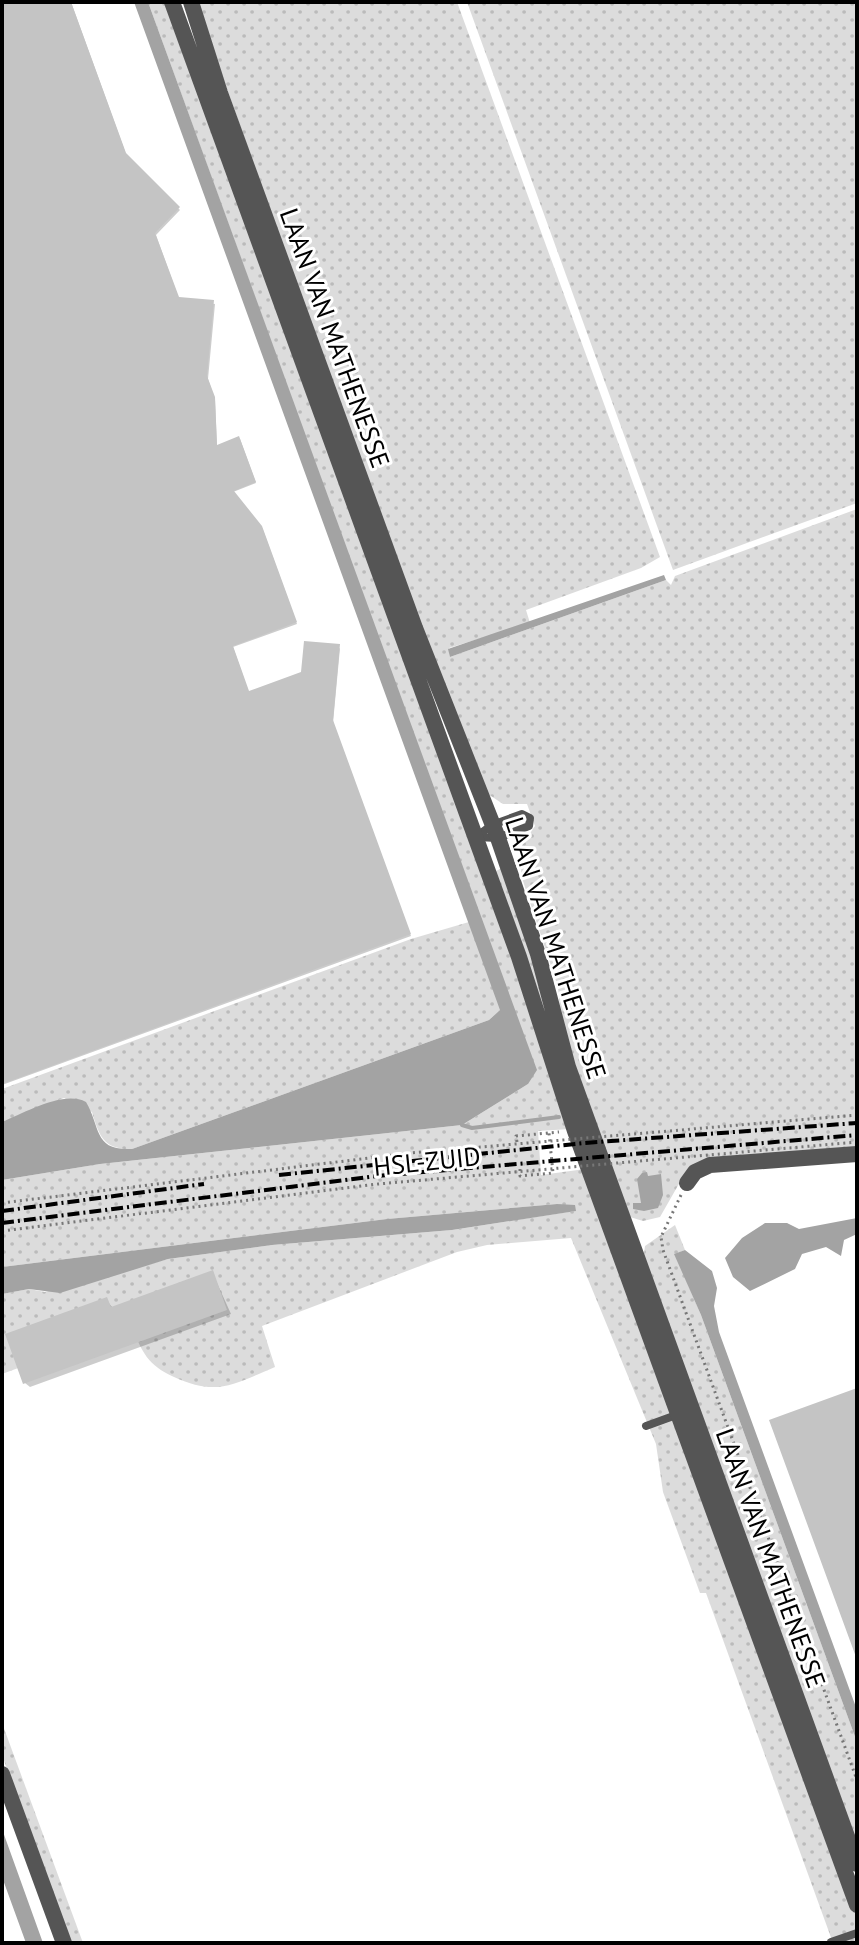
<svg xmlns="http://www.w3.org/2000/svg" width="859" height="1945" font-family="'PT Sans',sans-serif">
<defs>
<pattern id="grass-dots" width="8" height="8" patternUnits="userSpaceOnUse" patternTransform="scale(2)"><rect width="8" height="8" fill="#dcdcdc"/><path d="M2 2h.1M6 6h.1" fill="none" stroke="#bbb" stroke-width="1.8" stroke-linecap="round"/></pattern>
</defs>
<rect width="100%" height="100%" fill="#fff"/>
<path fill="url(#grass-dots)" d="M148,2H168L512,947L570,1129L538,1131L541,1175L585,1169L857,1918V1943H833L706,1593H700L663,1492L656,1444L571,1238L487,1245L457,1252L262,1326L275,1367C234,1384 217,1397 174,1377C148,1365 142,1353 132,1326L2,1374V1294L29,1289L45,1292L168,1259L272,1245L452,1230L575,1211L557,1204L387,1219L2,1267V1180L100,1164L462,1125L528,1084L477,910Z
M196,2H457L660,557L641,568L526,610L530,623L449,648L450,657L666,580L671,585L675,576L857,509V1148L684,1175L660,1217L643,1221L630,1217L563,1040L558,987L521,875L522,845L535,826L527,804H503L488,794L420,630Z
M467,2H857V503L673,570Z
M503,868L534,960L555,1041L493,872Z
M469,922L500,1003V1010L489,1020L132,1149C104,1150 99,1136 92,1112L64,1098L2,1122V1089L411,939Z
M675,1225L685,1250L675,1254L701,1315L857,1742V1849L643,1261L645,1246Z
M2,1723L83,1943H70L2,1755Z"/>
<path fill="#a3a3a3" d="M134,2H148L537,1070L528,1084L462,1125L100,1164L2,1180V1122C25,1113 63,1090 86,1102C101,1127 93,1151 132,1149L489,1020L500,1010Z
M664,575L666,580L450,657L448,649Z
M647,1172L648,1176L661,1174L663,1195L658,1208L644,1211L633,1209V1203H641L637,1179L642,1173Z
M557,1204L575,1205L576,1211L452,1230L272,1245L168,1259L60,1293L29,1289L2,1294V1267L387,1219Z
M857,1218V1234L844,1240L841,1256L826,1247L802,1254L795,1269L750,1291L733,1277L725,1258L742,1238L765,1223H787L799,1229Z
M685,1250L712,1271L717,1288L714,1306L719,1332L857,1710V1742L701,1315L674,1254Z
M2,1829L43,1943H26L2,1877Z"/>
<path fill="#0003" d="M2,2H71L127,157L180,210L156,235L179,299L215,304L208,379L215,400L217,447L240,439L256,483L233,492L263,530L297,624L233,647L249,693L303,674L340,648L333,723L411,936L2,1085Z
M212,1272L231,1314L30,1387L25,1383L106,1300L113,1308Z"/>
<g fill="none" stroke-linecap="round" stroke-linejoin="round">
<path stroke="#a3a3a3" stroke-width="4" d="M462,1125L472,1128L559,1117"/>
</g>
<path fill="#c4c4c4" d="M2,2H71L126,153L180,207L155,233L179,297L214,300L207,376L215,397L217,445L239,436L256,482L234,491L262,526L297,622L233,646L249,691L301,672L304,641L340,644L333,720L411,934L2,1084Z
M213,1270L227,1310L23,1384L5,1334L107,1297L111,1307Z
M857,1388V1656L856,1657L769,1420Z"/>
<g fill="none" stroke-linecap="round" stroke-linejoin="round">
<path stroke="#777" stroke-width="3" stroke-dasharray="2 4" stroke-linecap="butt" d="M517,1142L516,1136L559,1132
M520,1169V1176L553,1173L549,1133
M681,1195L661,1237L663,1250L857,1780"/>
<path stroke="#555" stroke-width="8" d="M522,814L530,818L529,826L498,838L476,837L492,825Z
M646,1426L679,1414
M831,1942L857,1933"/>
<path stroke="#555" stroke-width="16" d="M687,1183L695,1172L710,1165L857,1154
M2,1774L64,1943"/>
<path stroke="#555" stroke-width="16" d="M172,2L519,957L575,1131L857,1905
M191,2L220,93L415,628L498,838L538,954L568,1067L857,1864"/>
<path stroke="#000" stroke-width="4" stroke-dasharray="12 4 2 4" stroke-linecap="butt" d="M279,1175L584,1143L857,1123
M2,1211L204,1184
M2,1223L377,1176L857,1135"/>
<path stroke="#777" stroke-width="3" stroke-dasharray="2 4" stroke-linecap="butt" d="M2,1203L410,1153L857,1115
M2,1231L378,1184L857,1142"/>
</g>
<g text-anchor="middle" dominant-baseline="central" stroke-width="6" stroke-linejoin="round" paint-order="stroke">
<g font-size="26" fill="#000" stroke="#fff">
<text transform="translate(335 338) rotate(70)">LAAN VAN MATHENESSE</text>
<text transform="translate(556 948) rotate(72)">LAAN VAN MATHENESSE</text>
<text transform="translate(427 1161) rotate(-6)">HSL-ZUID</text>
<text transform="translate(771 1558) rotate(70)">LAAN VAN MATHENESSE</text>
</g>
</g>
<rect width="859" height="1945" fill="none" stroke="#000000" stroke-width="8"/>
</svg>
